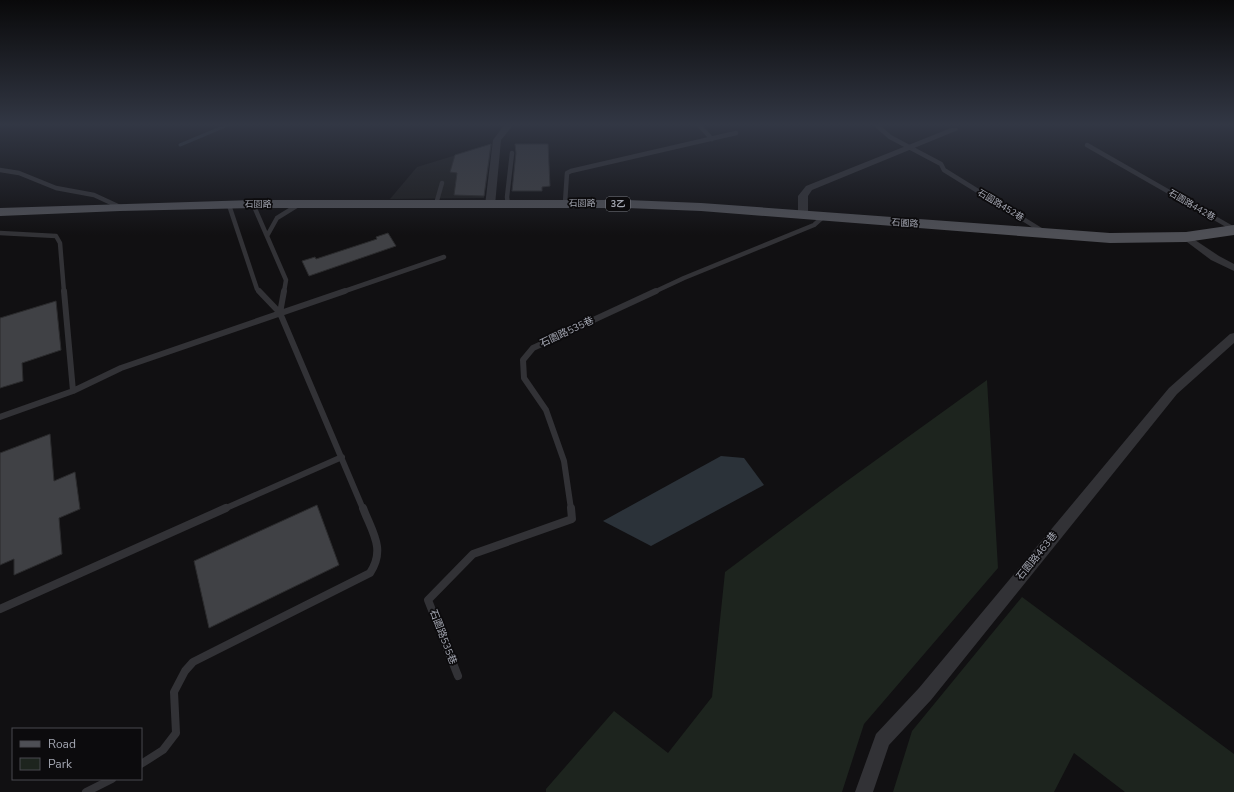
<svg xmlns="http://www.w3.org/2000/svg" width="1234" height="792" font-family="'Nunito Sans','Noto Sans TC',sans-serif">
<rect width="100%" height="100%" fill="#111012"/>
<path fill="#1d1d1e" d="M492,144L484,198L390,199L417,167Z"/>
<path fill="#1d241e" d="M987,380L998,568L864,724L842,792H546V789L614,711L668,753L712,697L725,572L840,486Z
M1022,597L1234,754V792H1125L1074,753L1054,792H893L912,731Z"/>
<path fill="#2b3239" d="M721,456L744,458L764,485L651,546L603,521Z"/>
<g fill="none" stroke-linecap="round" stroke-linejoin="round">
<path stroke="#2b3239" stroke-width="3" d="M180,145L230,124"/>
</g>
<path fill="#404145" stroke="#2b2b2d" d="M491,144L484,196L454,195L457,173L450,172L455,155Z
M515,144H548L550,186L542,187V191H512L516,153Z
M388,233L396,246L309,276L302,261L315,257L316,259L377,239L376,237Z
M56,301L61,350L22,363L23,381L0,388V318Z
M50,434L54,481L75,472L80,509L59,518L62,554L14,575V559L0,565V453Z
M317,505L339,565L209,628L194,561Z"/>
<g fill="none" stroke-linecap="round" stroke-linejoin="round">
<path stroke="#323236" stroke-width="4.5" d="M698,124L712,139
M875,124L890,137L941,164L944,170L1044,232
M1087,145L1234,229
M0,170L19,173L56,188L94,195L120,207
M565,203L567,173L571,171L736,133
M253,204L286,280L284,292
M436,204L442,183
M229,205L257,289L260,292
M508,205L507,197L512,153
M0,233L56,236L60,243L64,292
M267,236L277,218L298,205
M342,292L444,257
M654,292L684,278L814,225L823,217"/>
<path stroke="#323236" stroke-width="6" d="M64,291L73,391
M259,291L280,313L363,509
M280,313L284,291
M0,417L73,391L121,368L345,291
M224,509L342,457
M571,509L564,461L546,410L524,378L523,360L533,348L656,291"/>
<path stroke="#323236" stroke-width="8" d="M0,609L226,508
M458,676L428,600L473,554L572,519L571,508
M141,764L163,750L176,733L174,692L185,671L193,662L370,573C386,549 372,532 363,508
M86,792L112,779"/>
<path fill="#323236" fill-rule="evenodd" d="M505,124H514L501,140L495,205L490,208L485,205L493,140Z
M951,128H957L958,130L812,190L808,196V215L803,218L798,215V196L806,186Z
M1186,234L1219,256L1234,264V271L1211,260L1183,239L1181,237Z
M1234,333V343L1177,394L931,700L889,745L873,792H855L876,734L919,688L1169,388L1230,334Z"/>
<path fill="#4e4f55" fill-rule="evenodd" d="M253,200H627L701,203L1110,233L1186,232L1234,225V235L1186,242L1110,243L701,211L627,208H253L120,211L0,216V208Z"/>
</g>
<linearGradient id="sky" x2="0" y2="1"><stop stop-color="#09090a"/><stop offset="0.53" stop-color="#323744"/><stop offset="1" stop-color="#323744" stop-opacity="0"/></linearGradient>
<rect width="1234" height="235" fill="url(#sky)"/>
<g text-anchor="middle" dominant-baseline="central" stroke-width="3.5" stroke-linejoin="round" paint-order="stroke">
<g font-size="9" fill="#a3a6b1" stroke="#0c0b0d">
<text x="582" y="203">石園路</text>
<text x="258" y="204">石園路</text>
<text transform="translate(1001 205) rotate(31)">石園路452巷</text>
<text transform="translate(1192 205) rotate(30)">石園路442巷</text>
<text transform="translate(905 223) rotate(4)">石園路</text>
</g>
<rect fill="#0c0b0d" stroke="#767880" stroke-width="1" x="606" y="197" width="24" height="14" rx="3"/>
<g font-size="9" font-weight="bold" fill="#a3a6b1">
<text x="618" y="204">3乙</text>
</g>
<g font-size="10" fill="#a3a6b1" stroke="#0c0b0d">
<text transform="translate(567 332) rotate(-25)">石園路535巷</text>
<text transform="translate(1037 556) rotate(-51)">石園路463巷</text>
<text transform="translate(443 637) rotate(69)">石園路535巷</text>
</g>
</g>
<rect x="12" y="728" width="130" height="52" fill="#0c0b0d" stroke="#48494f"/>
<rect x="20" y="741" width="20" height="6" fill="#4e4f55" stroke="#48494f"/>
<text x="48" y="748" font-size="12" fill="#a3a6b1">Road</text>
<rect x="20" y="758" width="20" height="12" fill="#1d241e" stroke="#48494f"/>
<text x="48" y="768" font-size="12" fill="#a3a6b1">Park</text>
</svg>
